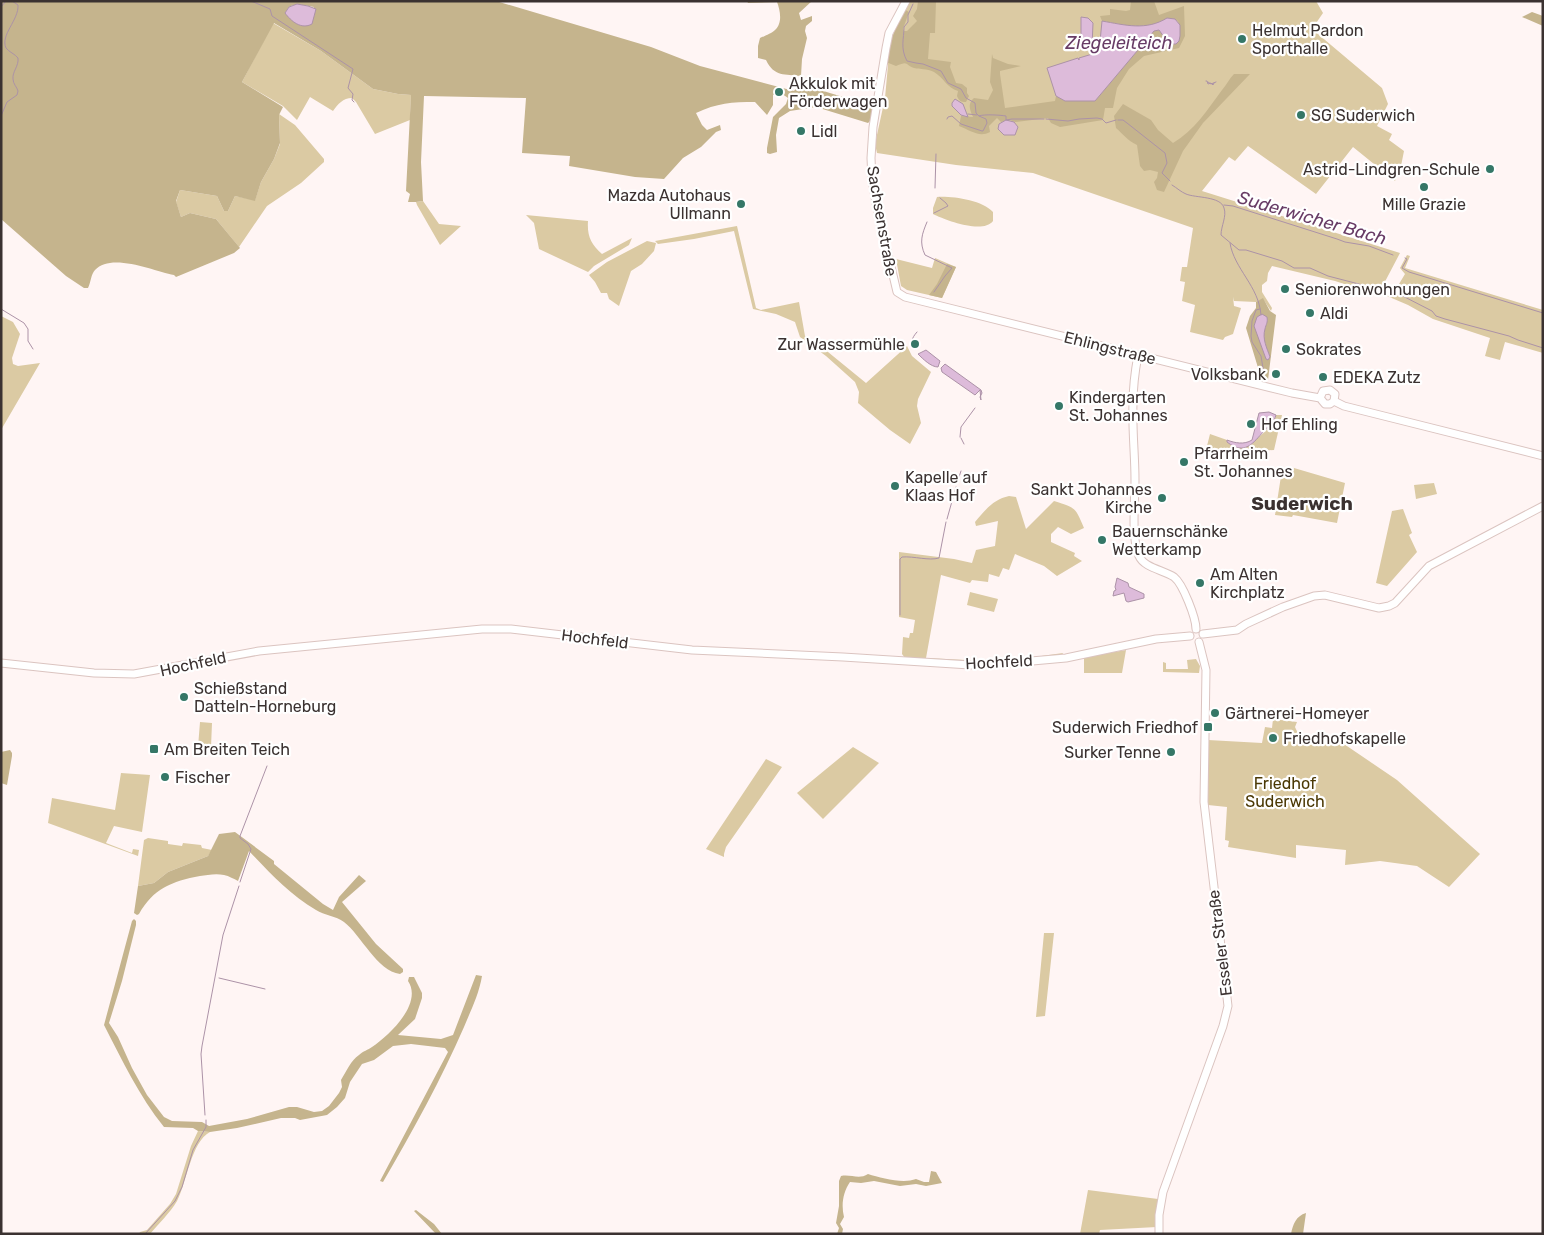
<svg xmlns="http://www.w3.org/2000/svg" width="1544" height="1235" font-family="Rubik,sans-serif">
<rect width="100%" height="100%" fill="#fff5f4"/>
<path fill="#dbcaa3" d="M909,1H1316L1323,13L1312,29L1382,88L1388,104L1377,126L1392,134L1389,140L1404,151L1401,166L1395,181L1353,147L1316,194L1248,146L1235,161L1229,157L1202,191L1400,253L1378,295L1335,281L1272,266L1268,273L1267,281L1262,285V292L1272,308L1271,311L1263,299L1256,302L1234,301L1233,297L1234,306L1241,308L1233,334L1225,337L1223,340L1190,332L1195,305L1182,301L1185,282L1180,281L1182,267H1187L1193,228L1033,173L956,165L877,153L875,144L885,98L888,65L886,62L890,42Z
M273,23L321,51L373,89L398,94L411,95L410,120L375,134L356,102L352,98C343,98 338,104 333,111L310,97L297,120L283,106L242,82Z
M279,114L295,125L324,159V162L301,183L267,206L239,247L216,219L190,213L181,217L176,202L180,190L217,196L224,211H228L235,196L255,200L261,182L274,159L280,144Z
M937,197C952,196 982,200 993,212V221C983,234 948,221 935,215L933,214V208Z
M423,201L439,224L461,226L440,245L417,205L416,202Z
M526,215L588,221C587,236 591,244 602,254L632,238L629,245L594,266L588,272L539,249L534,223Z
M737,226L756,308L761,310L799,302L805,336L828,352L866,383L907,346L912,356L931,372L918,399L917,406L921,423L910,444L890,430L858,403L859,392L855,382L826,356L800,337L795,322L776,314L753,309L734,231L694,239L658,244L655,241Z
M647,241L656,243L654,251L642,264L631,271L619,306L609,299L607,293H601L595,282L589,275L607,262Z
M1407,255L1410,256L1405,268L1543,310V353L1505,342L1500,360L1485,356L1490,338L1433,319L1408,305L1387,296L1396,289L1405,274L1400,268Z
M935,258L956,267L942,298L907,290L901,286L896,259L932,268Z
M1,316L13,322L20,334L12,358L13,364L18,366L40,363L1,430Z
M1276,415H1282L1274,450L1208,454L1206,450L1210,434L1227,440L1231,445L1243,448C1256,439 1271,430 1276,415Z
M1294,468L1345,483L1337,523L1293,515L1292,517L1275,515L1281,476C1287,476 1292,474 1294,468Z
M1434,483L1437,494L1416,499L1414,485Z
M1009,496L1016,497L1026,529L1054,501C1076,508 1075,507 1084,528L1071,534L1058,527L1051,534V542L1075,553L1074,556L1082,561L1057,576L1044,566L1015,554L1009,570L1003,568L999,577L989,574L988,582L972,580L970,583L941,575L926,658L986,661L1020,659L1063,653L1062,655L987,664L905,658L902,654L903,637L909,638L910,633H913L915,620L899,617V552L954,559L972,563L976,550L995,546L998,521L976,526L975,522C985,510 994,499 1009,496Z
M1403,509L1412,533L1409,535L1417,552L1387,586L1376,583L1392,511Z
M970,592L998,599L994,612L967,605Z
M1126,650L1122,673H1084V657Z
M1196,659L1200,666L1199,673L1163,672V662L1166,663V669H1188L1187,660Z
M1273,719L1297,722L1295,727L1301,740L1344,744L1397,780L1480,854L1449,887L1417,866L1380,861L1345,865L1346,850L1296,845V858L1228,847L1229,841L1225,840L1227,807L1208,805V740L1262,743L1265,727L1272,728Z
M200,722L212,723L211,747H198Z
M853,747L879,763L823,819L797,793Z
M766,759L782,767L726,847L724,854V857L706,849Z
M121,773L150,775L142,832L114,826L106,843L132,853L133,849L139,850L138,856L48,823L52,798L115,810Z
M148,838L168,841V844L182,846L183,843L201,845L202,848L212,850L208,856L168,872L154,883L138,886L144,840Z
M1044,933H1054L1045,1016L1036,1017Z
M198,1131L210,1132C191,1142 187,1182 177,1201C170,1213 159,1223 150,1234H139L140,1232L147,1230L170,1204L176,1194L191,1146Z
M1088,1190L1158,1199L1157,1227L1100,1230L1099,1234H1080Z"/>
<path fill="#c5b48d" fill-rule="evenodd" d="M1,1H496L651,47L700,66L794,91L800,84L873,106L871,120L868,123L816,107L790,111L779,118L776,135L777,152L770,154L767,153V148L773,117L786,104L788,98C783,94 779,92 773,95V105L767,115L755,102C732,102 717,103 696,113L702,125L707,130L720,125L721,130L716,132L701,147L683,158L664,179L635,177L569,166L570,156L522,153L526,98L424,96L421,162L423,201L416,202H408L410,194L406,191L411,95L398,94L373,89L321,51L274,23L242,82L283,107L279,115L280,143L274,159L261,182L255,201L235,196L228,211H224L217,196L180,190L176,201L181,217L190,213L216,219L240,248L234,253L176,277L174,275C154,271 111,252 95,270C91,274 91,282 88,288H84L66,276L1,219ZM293,5H303L314,7L302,26L293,21L285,13L289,7Z
M747,1H812L799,13L801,20L812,16V21L806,26L805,31L807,38L802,59L801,76C785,74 774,77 766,60L758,58V46L760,38C765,36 772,33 775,30C783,23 780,10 777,2L748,3Z
M918,1H936L935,33H930L928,59L951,62L950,67L956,83L962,84L967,88V93L969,96L966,102C961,102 959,101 957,96L958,91C947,88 944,78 934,72C926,68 921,70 914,68C905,65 909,60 896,66L886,62L890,42L904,9L909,12L903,29L904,31H907L917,21L913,16L917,9Z
M1131,1H1154L1159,15L1184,6L1185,36L1179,48L1144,56L1129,69L1117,88L1113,108H1105L1103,120L1060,127L1051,123L1048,118L1015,122L1010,120L1001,122L997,118L989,126L990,132C979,138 970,130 959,126L961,116L973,117C970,110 967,104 974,98L988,100L993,90L990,82L992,54L993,58L1008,64L1021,66L1000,71V74L1005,108L1055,101L1056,96L1065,101H1095L1154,31L1158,30L1176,44C1182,37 1180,29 1178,21L1170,18L1149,26H1131L1102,21L1100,16L1110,15V9L1126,11L1130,10Z
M1532,12L1543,16V26L1522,17Z
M1234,74H1250L1203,123L1183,151L1164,192L1157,190L1154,182L1157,178L1158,172L1150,170L1144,171L1140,166L1137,145C1128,141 1123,134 1116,128L1114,116L1123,104L1151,120L1158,130L1173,143C1194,131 1208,109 1222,90C1227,84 1229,79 1234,74Z
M947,264L956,267L942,298L929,295L937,284Z
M1263,298L1270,311L1276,315L1268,380L1263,377L1259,371L1246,328L1250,316L1256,308V302Z
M10,750L12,753V756L7,785L1,783V752Z
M235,832L274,861V864L323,904L333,910L339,897L359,875L366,881L342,902L376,944L403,969V972L400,974C377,971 361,935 344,922C336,916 324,915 316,910C290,895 269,872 249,851L238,881C234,879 229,876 224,875C216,873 207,875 200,876C172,881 153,889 139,914L137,915L134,913L138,886L154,883L168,872L208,856L219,834Z
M134,919L136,921V925L122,981L109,1023L118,1037L132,1068L147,1095L164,1117L172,1121L202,1122L209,1126L247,1119L289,1107H297L314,1112L322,1111L329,1106L339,1093L342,1087L341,1080C346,1072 351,1060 359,1055C363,1051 368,1050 372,1047C390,1035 423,1003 408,981L409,977H414L422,993V998L415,1019L398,1035L441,1039L453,1035L476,975L482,976C479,994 471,1010 464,1027C441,1080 412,1132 383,1182L380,1181L448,1052L445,1048L411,1044L393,1046L374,1060L362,1064L350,1082L345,1098L337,1107L327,1115L300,1120L295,1118H281L237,1128L210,1132L198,1131L193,1128L164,1127C139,1096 122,1060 104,1025L132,921Z
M931,1171L936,1172L942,1183L926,1186L916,1184L900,1186L874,1181L861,1183L850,1182C843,1192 841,1205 844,1217L840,1224L843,1229L842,1234H837L839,1228L836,1223L839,1206V1181L841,1176C851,1174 859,1180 868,1174C881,1178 903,1184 916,1179L924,1182H929Z
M416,1210L434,1224L442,1234H436L414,1211Z
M1306,1213L1303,1234H1291C1293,1224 1296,1216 1306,1213Z"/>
<path fill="#ddbbda" stroke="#ac92a7" d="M297,4L308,6L316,9L312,24C301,30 291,21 285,13L289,7Z
M1081,17L1088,18L1093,23L1092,47L1084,46L1081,44Z
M1167,18L1175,19L1180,25V36L1179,41L1176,44H1169L1159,30L1154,31L1095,101H1065L1056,96L1047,68L1078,58L1079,60V58L1099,52L1102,21C1125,25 1146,31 1167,18Z
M955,99L963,104L968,117L961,115L952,106V103Z
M1006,120L1014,122L1018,127L1015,135H1004L998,129L999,124Z
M1262,314L1267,317C1268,323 1266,324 1265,329C1262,339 1267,348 1270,357L1268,360L1266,359L1254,326L1257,317Z
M926,350L940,361L938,367C931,367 923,359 918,354Z
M945,364L981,390L982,393L980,397L981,400L980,390L975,395L942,372L941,368Z
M1269,412L1276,415C1274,422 1270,426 1264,431C1253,443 1245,456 1227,442V440C1235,443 1244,445 1252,440L1259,413Z
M1117,578L1128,583L1129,587L1144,594V598L1128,602L1126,601L1124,593L1113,596L1114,591L1116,590L1115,587Z"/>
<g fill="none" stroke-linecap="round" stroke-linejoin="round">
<path stroke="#ac92a7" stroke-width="1" d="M251,1L270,9L272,16L353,69L348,88L353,94L352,100L354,102
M913,4L908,15V22L904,27C904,39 900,48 907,61L916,63L923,64L941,71L948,83L961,89L966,98L975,103L976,113L979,116C984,114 1000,115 1006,116V120L1012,119H1044
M1,7L6,1
M1206,81H1207L1208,84L1211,83L1213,85L1214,83
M1208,82L1211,84L1216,82
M968,114L977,115
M1,116L7,102L17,95L18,91C17,87 13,84 13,79C12,72 19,66 18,58C15,54 9,52 6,48C0,35 19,20 18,5L12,1
M947,119L948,117L952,116L961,124L982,131H983L987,123L986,119L979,116
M1046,119L1068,121L1079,119L1097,118L1102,119L1106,123L1116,120
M1118,120H1123L1127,123L1165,153L1167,163L1162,173L1170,181
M1172,185C1177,188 1181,192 1186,194C1195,198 1221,196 1224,208C1227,216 1221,226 1221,235L1239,250H1246L1282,261L1294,268H1310L1328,276L1378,289
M935,188L936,154
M1224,205L1233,206L1337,239L1345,242L1369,246L1393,255
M934,213L948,206L946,203L940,198
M927,222C922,234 919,242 925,255L952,268L945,276L934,292
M1230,243C1234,269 1259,286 1261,315
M1405,258L1407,259L1402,268L1409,272L1543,313
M1393,291L1432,311L1436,316L1445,319L1509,336L1518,340L1543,348
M1,309L24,323L28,329V341L33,349
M1260,309L1256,310L1252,321L1251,336L1252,342L1261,356L1264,374
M915,349C911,341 911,339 917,332
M960,437L961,427L975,408
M961,438L964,444
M957,483L961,471
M947,519L956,487
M900,615V559L902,557C914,556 929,561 939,558L946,522
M240,882L251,849L248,844L240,838V836L267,766
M219,978L265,989
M205,1115L201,1054L202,1046L223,935L239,886
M145,1234L175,1201L182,1187L193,1150L206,1127V1120"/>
<g stroke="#dbc4c0" stroke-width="9">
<path id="secondary" d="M906,1L889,33L886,48L873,127L871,158L872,179L876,203L897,292L905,297L1292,393L1320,398
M1138,355C1135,371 1133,388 1133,404C1132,429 1135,455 1135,480C1135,500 1131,539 1139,556C1144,568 1164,570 1174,577C1183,584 1196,618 1196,629
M1320,398L1323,391L1330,390L1335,394L1334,401
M1320,398L1325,404H1330L1334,401
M1334,401L1344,406L1543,456
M1203,634L1237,630L1246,624L1283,607L1314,596L1325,595L1379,608L1389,606L1395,603L1429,566L1543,506
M1,663L94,673L134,674L259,651L482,629H511L692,650L843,657L970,665L1009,663L1066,658L1156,639L1190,636
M1159,1234V1215L1163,1192L1223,1026L1228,1006L1204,802L1206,670L1199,642"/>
</g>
<use href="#secondary" stroke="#fff" stroke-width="7"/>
</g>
<g fill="#357767" stroke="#fff" stroke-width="2">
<circle cx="1242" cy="39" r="5"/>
<circle cx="779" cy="92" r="5"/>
<circle cx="1301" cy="115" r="5"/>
<circle cx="801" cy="131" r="5"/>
<circle cx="1490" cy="169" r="5"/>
<circle cx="1424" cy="187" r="5"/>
<circle cx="741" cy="204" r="5"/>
<circle cx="1285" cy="289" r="5"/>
<circle cx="1310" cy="313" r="5"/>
<circle cx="915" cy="344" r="5"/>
<circle cx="1286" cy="349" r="5"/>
<circle cx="1276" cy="374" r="5"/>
<circle cx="1323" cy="377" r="5"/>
<circle cx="1059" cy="406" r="5"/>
<circle cx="1251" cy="424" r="5"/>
<circle cx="1184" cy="462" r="5"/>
<circle cx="895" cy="486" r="5"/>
<circle cx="1162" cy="498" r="5"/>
<circle cx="1102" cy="540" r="5"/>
<circle cx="1200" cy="583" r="5"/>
<circle cx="184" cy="697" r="5"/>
<circle cx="1215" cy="713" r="5"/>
<rect x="1203" y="722" width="10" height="10" rx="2.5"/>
<circle cx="1273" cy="738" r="5"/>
<rect x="149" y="744" width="10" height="10" rx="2.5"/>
<circle cx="1171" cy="752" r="5"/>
<circle cx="165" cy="777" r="5"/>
</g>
<g text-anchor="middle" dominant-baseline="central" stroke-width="4.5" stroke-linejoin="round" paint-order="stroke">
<g font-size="16" fill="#3b3231" stroke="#fff" text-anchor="start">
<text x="1252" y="30">Helmut Pardon<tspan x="1252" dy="18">Sporthalle</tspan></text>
<text x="789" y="83">Akkulok mit<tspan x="789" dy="18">Förderwagen</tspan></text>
<text x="1311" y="115">SG Suderwich</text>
<text x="811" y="131">Lidl</text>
<text x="1480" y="169" text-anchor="end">Astrid-Lindgren-Schule</text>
<text x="731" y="195" text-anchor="end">Mazda Autohaus<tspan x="731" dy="18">Ullmann</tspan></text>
<text x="1424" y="204" text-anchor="middle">Mille Grazie</text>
<text x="1295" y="289">Seniorenwohnungen</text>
<text x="1320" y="313">Aldi</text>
<text x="905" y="344" text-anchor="end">Zur Wassermühle</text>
<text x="1296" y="349">Sokrates</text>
<text x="1266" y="374" text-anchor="end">Volksbank</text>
<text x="1333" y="377">EDEKA Zutz</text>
<text x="1069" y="397">Kindergarten<tspan x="1069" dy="18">St. Johannes</tspan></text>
<text x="1261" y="424">Hof Ehling</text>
<text x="1194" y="453">Pfarrheim<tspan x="1194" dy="18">St. Johannes</tspan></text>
<text x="905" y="477">Kapelle auf<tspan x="905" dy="18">Klaas Hof</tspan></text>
<text x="1152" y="489" text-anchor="end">Sankt Johannes<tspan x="1152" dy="18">Kirche</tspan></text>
<text x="1112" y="531">Bauernschänke<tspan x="1112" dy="18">Wetterkamp</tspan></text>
<text x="1210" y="574">Am Alten<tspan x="1210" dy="18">Kirchplatz</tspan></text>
<text x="194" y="688">Schießstand<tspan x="194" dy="18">Datteln-Horneburg</tspan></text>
<text x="1225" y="713">Gärtnerei-Homeyer</text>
<text x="1198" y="727" text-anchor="end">Suderwich Friedhof</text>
<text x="1283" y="738">Friedhofskapelle</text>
<text x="164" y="749">Am Breiten Teich</text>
<text x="1161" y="752" text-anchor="end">Surker Tenne</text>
<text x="175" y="777">Fischer</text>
</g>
<g font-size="16" fill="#3b3231" stroke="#fff">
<text transform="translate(882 221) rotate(80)">Sachsenstraße</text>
<text transform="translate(1110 348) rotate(14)">Ehlingstraße</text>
<text transform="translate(595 639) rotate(7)">Hochfeld</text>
<text transform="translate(999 662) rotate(-3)">Hochfeld</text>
<text transform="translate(193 664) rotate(-12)">Hochfeld</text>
<text transform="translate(1220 943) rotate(-97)">Esseler Straße</text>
</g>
<g font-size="16" fill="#4b3804" stroke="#fff">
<text x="1285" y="783">Friedhof<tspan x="1285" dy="18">Suderwich</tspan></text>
</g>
<g font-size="18" font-style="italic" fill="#683c66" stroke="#fff">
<text x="1119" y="43">Ziegeleiteich</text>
<text transform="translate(1312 218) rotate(16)">Suderwicher Bach</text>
</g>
<g font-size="19" font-weight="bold" fill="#3b3231" stroke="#fff">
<text x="1302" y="503">Suderwich</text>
</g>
</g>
<rect width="1544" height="1235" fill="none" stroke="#3b3231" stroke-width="5"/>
</svg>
